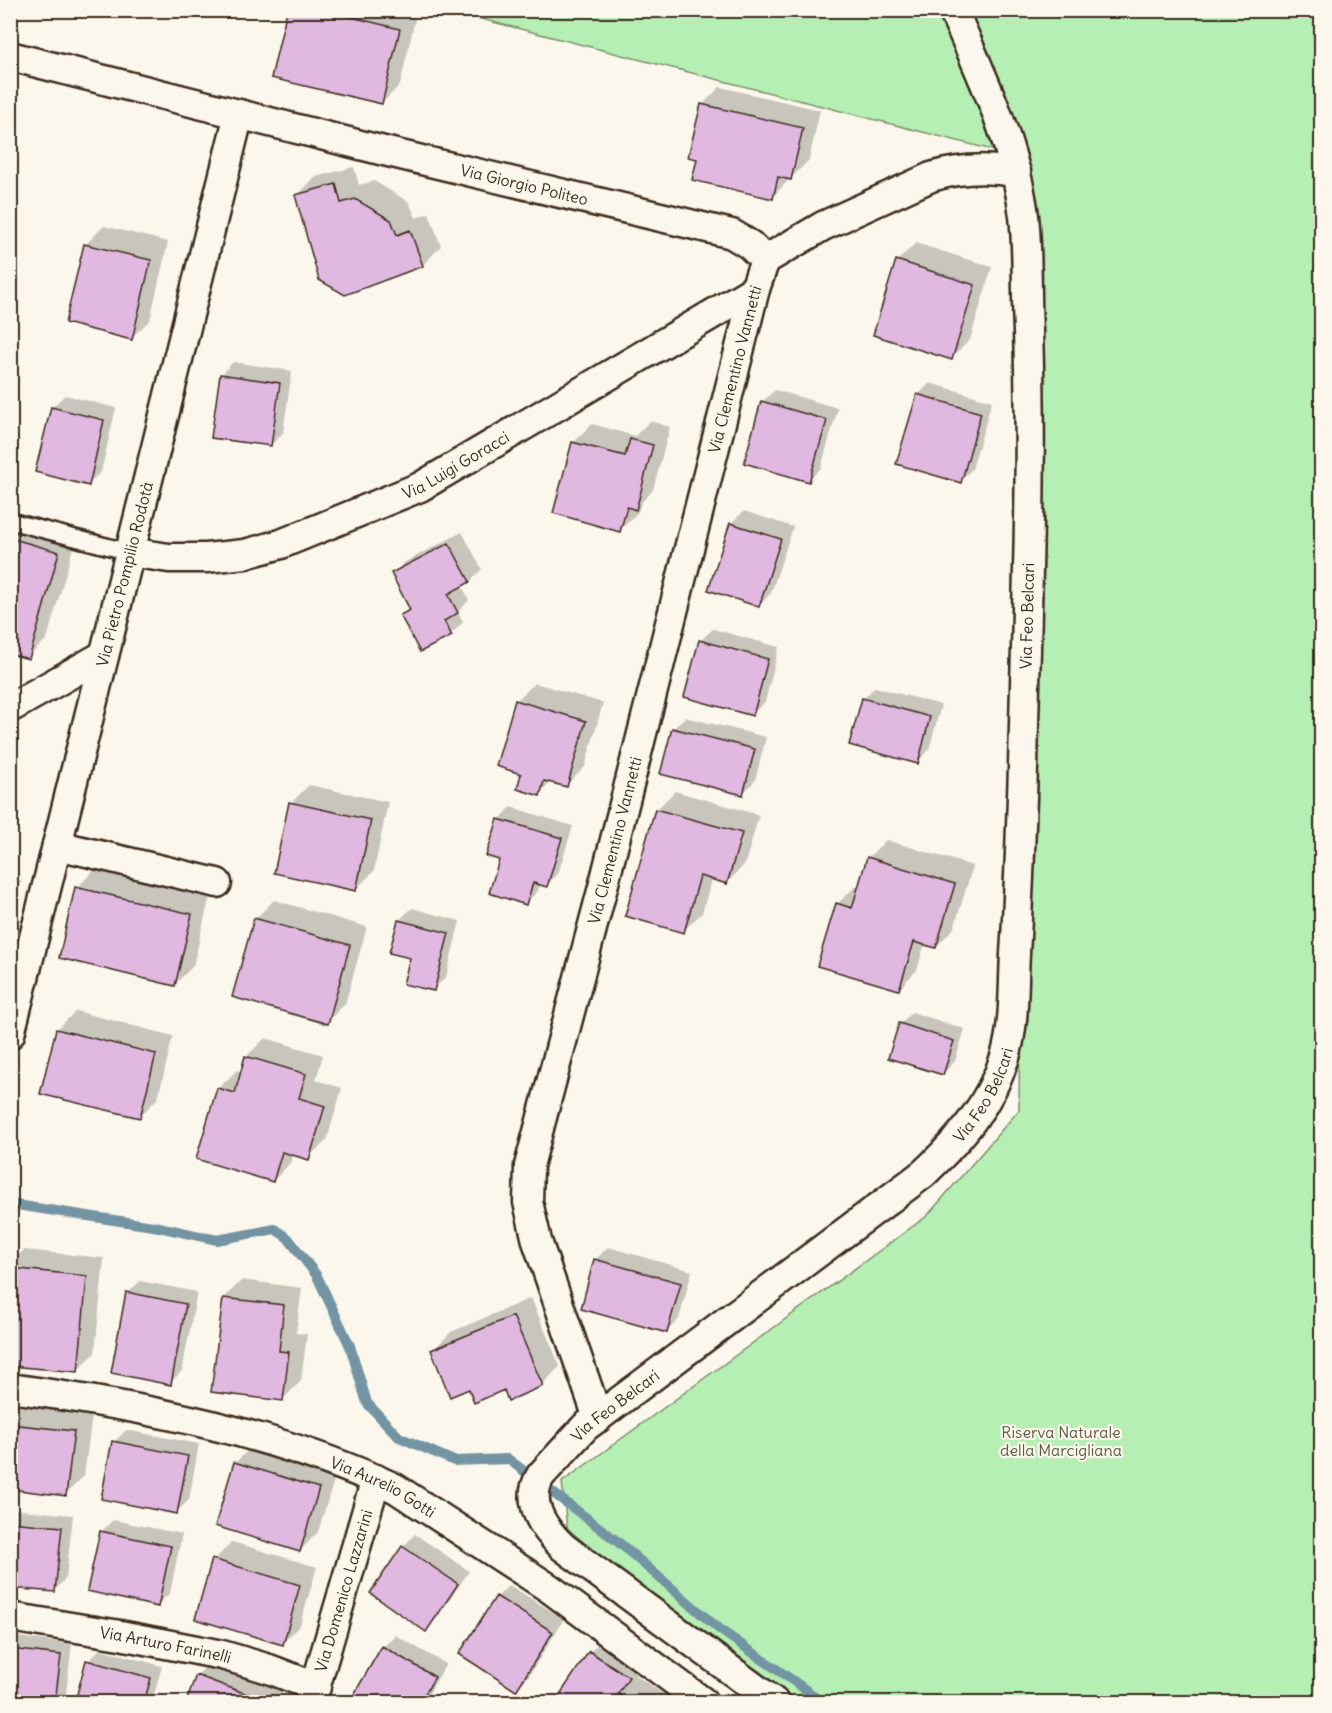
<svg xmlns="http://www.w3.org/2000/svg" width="1332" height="1713" font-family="Delius,sans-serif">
<rect width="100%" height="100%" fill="#fbf7ec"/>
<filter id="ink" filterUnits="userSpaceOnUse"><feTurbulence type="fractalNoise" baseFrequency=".0167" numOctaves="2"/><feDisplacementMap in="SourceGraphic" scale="12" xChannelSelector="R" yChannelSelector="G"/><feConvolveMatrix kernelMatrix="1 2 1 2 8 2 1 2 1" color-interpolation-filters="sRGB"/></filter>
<g filter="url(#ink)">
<path fill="#b5efb3" stroke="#788c68" stroke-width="1.5" d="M450,11H1321V1702H787L653,1602L567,1528L562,1482L927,1216L1019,1110L1028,159Z"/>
<path fill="#0003" d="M288,10L417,11L400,85L382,103Z
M720,87L820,110L809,160L772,197L699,158L702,105Z
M354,167L359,185L374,181L409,202L416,218L429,213L441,246L423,265L346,293L297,196L315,177Z
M104,226L168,242L150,320L131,338L85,245Z
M916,243L992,267L970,340L951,358L897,261Z
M233,362L292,371L283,433L271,445L221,375Z
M930,383L992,401L972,469L960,481L918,395Z
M775,390L838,408L821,468L809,480L762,402Z
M65,395L116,408L101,472L88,484L52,407Z
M650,421L670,427L653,490L641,503L638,512L620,530L555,512L574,442L592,424L635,436Z
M744,511L793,527L771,593L759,606L710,589L731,523Z
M10,515L77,534L47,639L28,657L10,652Z
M462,532L482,569L470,581L462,585L469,600L458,612L463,622L451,634L402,615L410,607L393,574L405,562Z
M713,629L779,647L765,702L752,714L700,641Z
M535,683L603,703L585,767L566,785L552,781L539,794L523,773L516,701Z
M875,687L941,705L929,750L917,762L863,699Z
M685,717L766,737L755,781L743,793L673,729Z
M309,785L388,802L374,871L355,890L291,803Z
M675,791L759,815L745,864L727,883L712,878L702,913L683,931L656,810Z
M511,807L573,826L558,874L546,886L540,884L538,891L526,903L500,859L499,820Z
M886,840L973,866L954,928L936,947L925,943L917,970L899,989L837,904L856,886L859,887L868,858Z
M95,869L210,896L193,966L175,984L77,888Z
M10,878L21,881L10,919Z
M274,900L367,927L345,1004L327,1022L255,919Z
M412,908L460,921L446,977L433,990L412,957L399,920Z
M76,1011L173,1036L158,1098L139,1117L42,1093L57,1029Z
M912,1012L965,1029L955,1061L943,1074L900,1024Z
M265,1038L323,1055L316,1080L342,1088L327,1140L308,1158L294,1154L291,1162L273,1181L198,1158L219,1088L237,1070L242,1072L247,1056Z
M608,1247L692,1271L679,1319L666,1332L582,1308L596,1259Z
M24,1250L104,1258L95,1353L77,1371L10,1365V1263Z
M242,1280L302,1288L296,1333L307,1334L301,1381L283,1399L224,1298Z
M140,1281L197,1292L182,1371L170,1383L128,1293Z
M531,1298L560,1366L542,1385L505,1388L469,1387L433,1350L451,1332Z
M13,1404L92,1414L84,1476L65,1495L10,1488V1406Z
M126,1430L199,1444L189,1500L176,1512L114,1442Z
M254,1444L337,1470L318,1532L300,1551L217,1525L236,1462Z
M10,1509L73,1515L66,1578L54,1591L10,1586Z
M113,1520L182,1534L170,1593L157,1605L101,1532Z
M415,1534L469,1571L438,1617L426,1630L372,1593L403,1547Z
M232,1542L317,1567L300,1625L282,1644L214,1560Z
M509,1585L564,1619L528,1677L516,1689L497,1597Z
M608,1633L646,1658L635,1675L676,1702H556L590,1652Z
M395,1635L446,1664L424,1702H368L355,1695L383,1647Z
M10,1636L72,1644L65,1702H10Z
M100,1649L162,1666L152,1702H77L88,1661Z
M216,1657L286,1683L278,1702H188L197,1675Z"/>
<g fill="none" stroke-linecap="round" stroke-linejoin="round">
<path stroke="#7394a3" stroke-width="10" d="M10,1204L159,1227L217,1240L275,1229L288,1238L317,1276L350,1346L367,1403L399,1437L454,1461L508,1459L617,1541L719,1629L809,1692L821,1702"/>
</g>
<path fill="#e1b8df" stroke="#3b2a1e" stroke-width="1.5" d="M287,10H323L400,29L382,104L271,78Z
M701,104L803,128L791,180L778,177L773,199L692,180L697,159L688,157Z
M336,184L341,203L355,199L391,220L397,235L410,230L423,266L345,295L319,280L295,195Z
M84,244L151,260L132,340L65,323Z
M896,260L975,285L952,360L873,335Z
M220,374L280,383L271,446L211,438Z
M917,394L981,413L961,483L896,464Z
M761,401L827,420L809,482L744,463Z
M51,407L104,420L89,486L35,472Z
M630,439L653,445L636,510L627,507L620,532L553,513L572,442L625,456Z
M730,523L781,539L759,607L708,590Z
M10,538L59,552L29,659L10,654Z
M449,543L470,582L448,594L458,613L444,621L452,636L420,652L400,615L410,610L391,573Z
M699,640L768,659L753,716L684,697Z
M862,698L930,717L918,764L849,745Z
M515,700L586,721L567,787L544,781L540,796L517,789L521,774L496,766Z
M672,728L755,749L743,795L660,774Z
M289,802L371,820L356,891L274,873Z
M655,809L742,833L727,884L700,876L684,933L625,916Z
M498,819L562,838L547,887L533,883L526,905L489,893L499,860L486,856Z
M867,857L955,884L936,948L914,942L899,990L817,966L836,903L852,908Z
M75,887L192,914L175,986L59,958Z
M254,918L350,945L328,1024L232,997Z
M398,920L449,933L434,991L403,984L410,958L389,953Z
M899,1023L954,1041L943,1075L888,1058Z
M56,1029L156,1054L140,1118L40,1094Z
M245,1056L306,1074L299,1098L325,1106L309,1160L282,1152L273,1182L196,1159L217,1088L235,1093Z
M594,1259L681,1283L667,1333L581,1309Z
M10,1268L87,1276L78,1372L10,1366Z
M126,1292L186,1304L171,1385L111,1373Z
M223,1298L284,1305L279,1351L289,1352L283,1401L211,1392Z
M513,1316L543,1386L508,1401L504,1390L474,1403L469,1389L450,1397L431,1350Z
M10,1424L74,1431L66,1496L10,1489Z
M112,1441L188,1456L177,1514L101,1499Z
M234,1462L319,1488L300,1552L215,1526Z
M10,1522L62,1527L55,1592L10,1588Z
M100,1531L171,1546L158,1607L87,1591Z
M402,1546L458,1584L426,1632L370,1593Z
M212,1559L300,1585L283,1645L195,1619Z
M496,1596L553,1632L516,1691L459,1654Z
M382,1646L435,1677L420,1702H365L353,1696Z
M10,1649L61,1655L55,1702H10Z
M589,1651L629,1677L618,1694L630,1702H555Z
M86,1660L151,1678L144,1702H75Z
M196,1675L268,1702H186Z"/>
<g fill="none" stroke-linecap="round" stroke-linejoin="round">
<g stroke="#3b2a1e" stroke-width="20">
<path id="service" d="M10,521L129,552"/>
</g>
<g stroke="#3b2a1e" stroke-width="33">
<g id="minor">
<path id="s1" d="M10,56L388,152L732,234L750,245L765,260"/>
<path d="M765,260L823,226L931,177C959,168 986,167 1016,172"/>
<path id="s2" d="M129,552L169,558H206L245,554L281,544L420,487L755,289"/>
<path d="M10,708L104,655"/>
<path d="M57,845L217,883"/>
<path id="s3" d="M10,1034L239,114"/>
<path id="s4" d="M10,1388C142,1406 274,1432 395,1488L549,1588L703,1702"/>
<path id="s5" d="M598,1418L537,1241L528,1202L529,1166L603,887L755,289L765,260"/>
<path id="s6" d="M10,1617L120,1635L222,1655L269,1669L316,1687"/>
<path id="s7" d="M311,1702L376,1479"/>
<path id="s8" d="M774,1702L563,1547C544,1529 524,1502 541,1475L585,1427L923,1174C959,1140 990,1105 1005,1057C1015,1024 1013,988 1015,954C1019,892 1021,829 1023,767C1026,622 1033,476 1028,331C1026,294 1028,252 1024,216C1015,144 982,76 953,10"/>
</g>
</g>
<use href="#service" stroke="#fbf7ec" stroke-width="15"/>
<use href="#minor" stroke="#fbf7ec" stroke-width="28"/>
</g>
</g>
<g text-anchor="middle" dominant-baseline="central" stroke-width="4.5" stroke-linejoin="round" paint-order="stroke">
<g font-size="16" fill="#3b2a1e" stroke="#fbf7ec">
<text stroke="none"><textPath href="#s1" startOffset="530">Via Giorgio Politeo</textPath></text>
<text stroke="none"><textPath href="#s5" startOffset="1086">Via Clementino Vannetti</textPath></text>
<text stroke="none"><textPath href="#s2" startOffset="346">Via Luigi Goracci</textPath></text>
<text stroke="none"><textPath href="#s3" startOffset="474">Via Pietro Pompilio Rodotà</textPath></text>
<text stroke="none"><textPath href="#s8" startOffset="1418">Via Feo Belcari</textPath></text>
<text stroke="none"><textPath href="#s5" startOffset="600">Via Clementino Vannetti</textPath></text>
<text stroke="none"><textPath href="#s8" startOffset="932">Via Feo Belcari</textPath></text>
<text stroke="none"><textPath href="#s8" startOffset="446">Via Feo Belcari</textPath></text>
<text stroke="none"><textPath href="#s4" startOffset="388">Via Aurelio Gotti</textPath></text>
<text stroke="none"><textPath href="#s7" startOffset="116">Via Domenico Lazzarini</textPath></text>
<text stroke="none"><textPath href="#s6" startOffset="158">Via Arturo Farinelli</textPath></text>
</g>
<g font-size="16" fill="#5a5b43" stroke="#fbf7ec">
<text x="1061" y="1432">Riserva Naturale<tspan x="1061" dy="18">della Marcigliana</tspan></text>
</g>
</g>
<rect width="1332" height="1713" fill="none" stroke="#fbf7ec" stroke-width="36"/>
<rect x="18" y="18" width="1296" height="1677" fill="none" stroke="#3b2a1e" stroke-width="2" filter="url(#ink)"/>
</svg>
